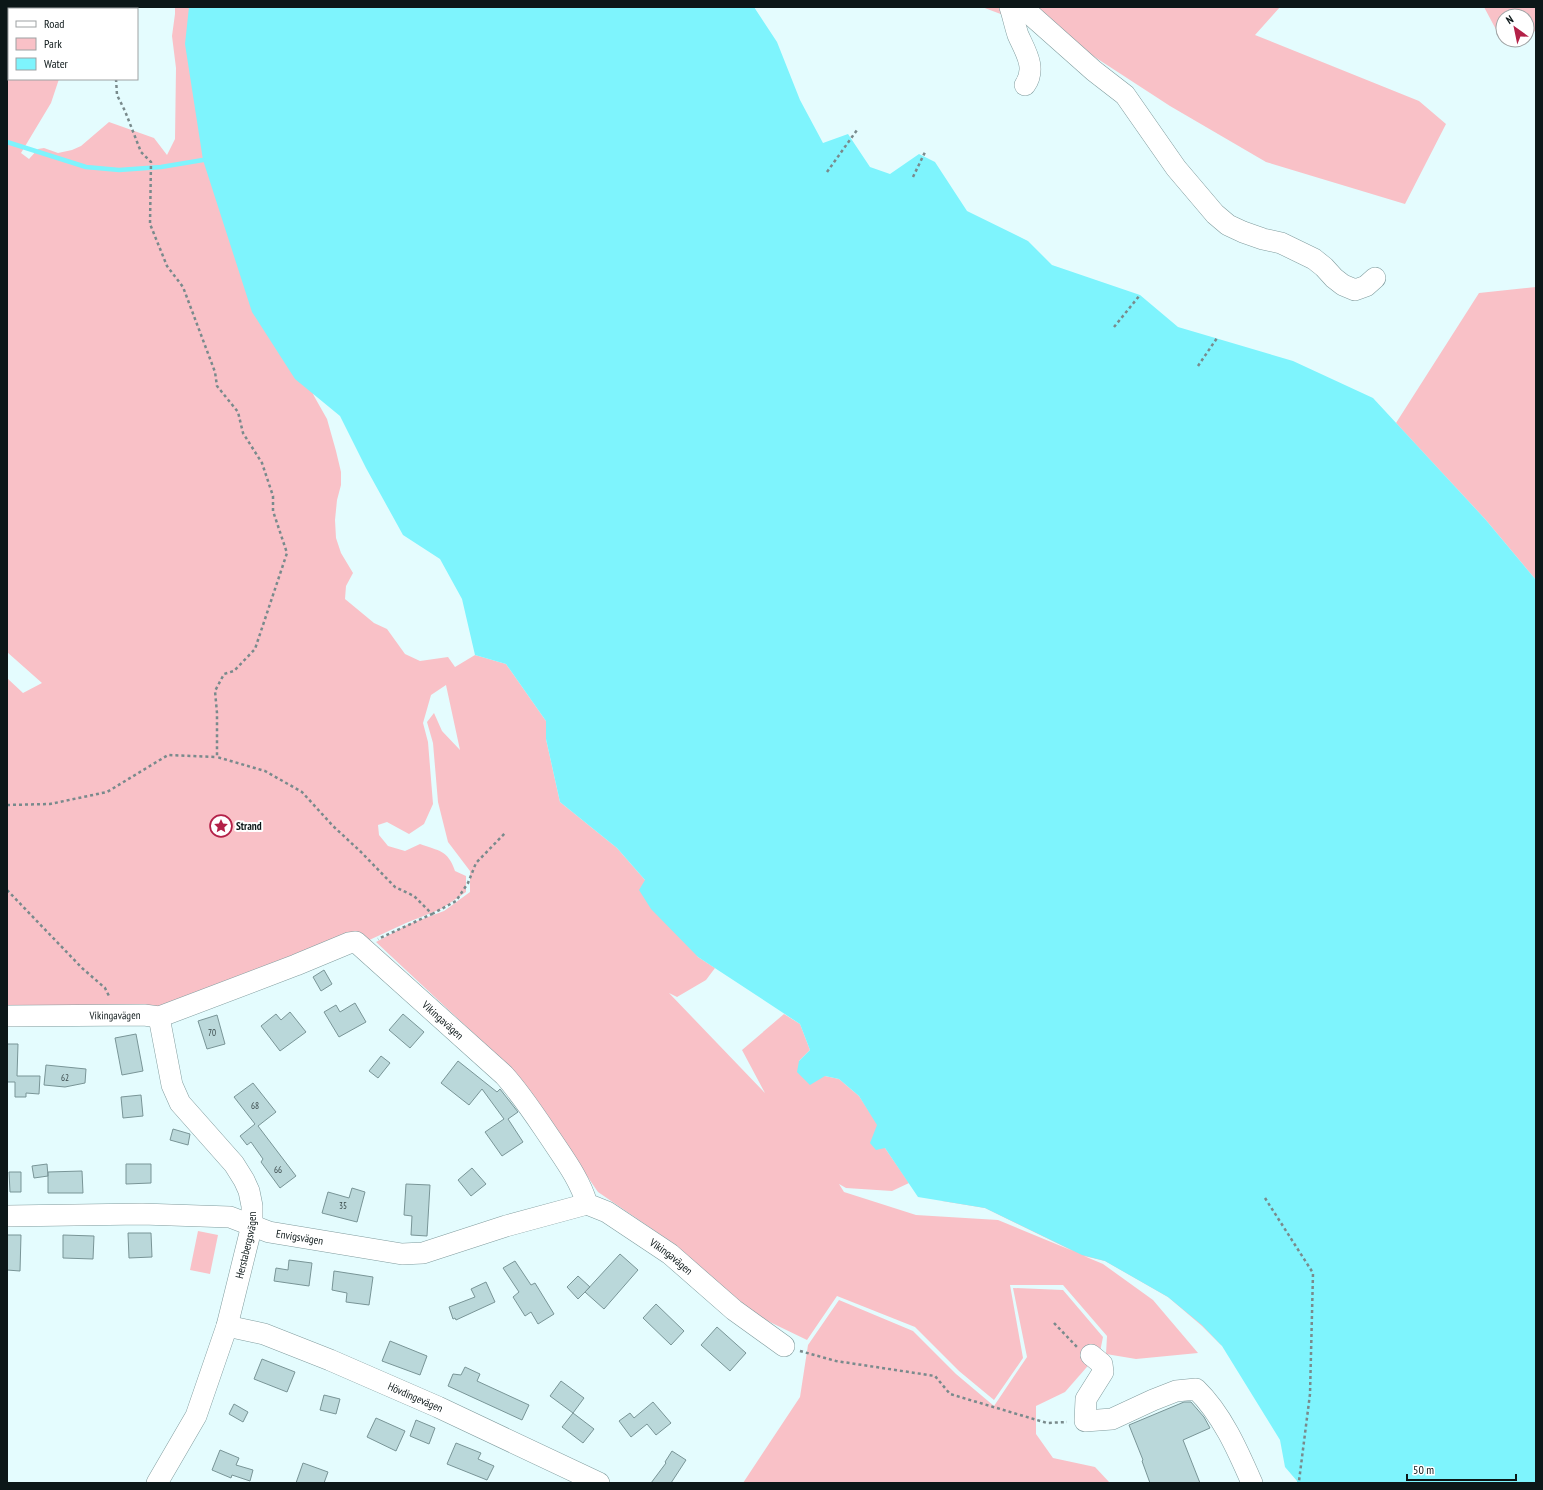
<svg xmlns="http://www.w3.org/2000/svg" width="1543" height="1490" font-family="'PT Sans Narrow',sans-serif">
<rect width="100%" height="100%" fill="#e4fcfe"/>
<path fill="#f9c1c7" d="M7,7H82L81,9H9V79H59L51,103L21,153L29,159L38,149L44,148L58,153L72,150L81,146L109,122L154,138L167,155L175,139L176,68L172,36L175,14V7H235L306,376L314,396L327,419L336,451L341,472V485L337,500L335,520L336,538L341,553L353,573L346,586L345,599L374,623L387,629L405,654L420,661L448,657L455,667L475,655L506,664L546,721V739L560,802L617,848L645,880L698,957L715,968L706,980L677,997L669,993L765,1093L742,1050L784,1014L800,1024L810,1050L799,1061L825,1076L839,1079L859,1096L878,1125L885,1148L909,1183L892,1191L846,1188L839,1184L844,1192L916,1215L998,1220L1073,1251L985,1208L942,1201L1126,1204L1222,1346L1202,1326L1168,1297L1105,1261L1084,1256L1103,1264L1153,1300L1198,1353L1136,1359L1106,1354L1107,1336L1063,1285H1010L1023,1358L994,1400L959,1371L915,1327L837,1296L807,1340L747,1311L677,1246L598,1192L529,1092L501,1059L376,942L409,924L444,911L470,892V871L448,842L438,802L433,743L427,722L434,713L442,731L460,750L446,685L431,695L423,723L428,742L433,804L424,824L409,834L387,822L378,825L379,835L388,846L405,851L420,844C439,851 448,850 455,871L466,876V892L441,909L406,923L365,942L155,1017L7,1012V678L23,693L42,683L7,652Z
M982,7H1280L1255,35L1419,101L1446,124L1405,204L1266,162L1170,106L1067,39Z
M1484,7H1536V31L1527,33V16H1503V36L1500,37Z
M1536,287V580L1485,519L1396,423L1479,293Z
M198,1231L218,1235L210,1274L190,1270Z
M1013,1288L1063,1290L1103,1337L1100,1352L1065,1392L1036,1406V1434L1053,1458L1095,1467L1110,1483H743L800,1397L808,1345L839,1300L913,1331L956,1374L994,1406L1027,1357Z"/>
<path fill="#7ef4fd" d="M189,7H754L777,42L800,100L823,143L848,134L870,167L890,174L919,154L935,162L967,211L1028,241L1052,265L1140,295L1178,327L1293,361L1373,398L1485,519L1536,580V1483H1297V1481L1285,1467L1280,1440L1222,1346L1202,1325L1168,1297L1105,1261L1082,1255L985,1208L918,1197L885,1148L876,1150L870,1143L877,1125L859,1096L839,1079L825,1076L810,1085L797,1072L799,1061L810,1050L800,1024L698,957L651,909L639,890L645,880L617,848L560,802L546,739V721L506,664L475,655L462,599L440,559L403,535L366,468L340,416L295,379L252,312L203,160L185,44Z"/>
<g fill="none" stroke-linecap="round" stroke-linejoin="round">
<path stroke="#7ef4fd" stroke-width="4.5" d="M7,142L86,167L119,170L161,167L203,160"/>
</g>
<path fill="#bad8da" stroke="#799597" d="M324,970L332,984L321,991L313,977Z
M355,1003L366,1022L339,1037L324,1012L336,1005L340,1012Z
M290,1012L306,1032L280,1051L261,1026L276,1014L281,1020Z
M403,1014L424,1032L410,1048L389,1030Z
M217,1015L225,1044L207,1049L198,1021Z
M136,1034L143,1071L122,1075L115,1038Z
M7,1044H18L17,1076H40L39,1094L26,1093V1097H15V1082H7Z
M381,1056L390,1063L378,1078L369,1071Z
M458,1061L497,1092L500,1089L518,1112L508,1119L523,1142L502,1156L485,1132L504,1119L482,1089L469,1105L441,1083Z
M46,1065L86,1069L85,1083L65,1087L44,1085Z
M253,1083L276,1112L258,1126L296,1176L280,1188L261,1162L263,1159L251,1142L247,1145L240,1136L255,1124L234,1097Z
M141,1095L143,1116L123,1118L121,1097Z
M173,1129L190,1134L188,1145L170,1140Z
M47,1164L48,1176L34,1178L32,1166Z
M126,1164H151V1183L126,1184Z
M472,1168L486,1184L471,1196L458,1180Z
M82,1171L83,1193H48V1172Z
M9,1172H21V1192H10Z
M406,1184L430,1185L427,1236L411,1235L412,1216L404,1215Z
M352,1188L365,1192L357,1222L322,1213L328,1192L349,1198Z
M128,1233H151L152,1257L129,1258Z
M7,1235H21L20,1271L7,1270Z
M63,1235L94,1236L93,1259L63,1258Z
M620,1254L638,1270L604,1309L585,1292Z
M289,1260L312,1263L309,1286L274,1281L276,1268L288,1270Z
M515,1261L531,1285L535,1283L554,1314L538,1324L531,1312L525,1316L513,1297L519,1292L503,1268Z
M334,1271L373,1277L369,1305L346,1302L347,1293L332,1290Z
M578,1276L590,1287L578,1299L567,1287Z
M486,1282L495,1302L456,1320L455,1318L453,1319L449,1307L475,1297L471,1289Z
M656,1304L684,1331L671,1345L643,1318Z
M717,1327L746,1353L730,1371L701,1345Z
M390,1341L427,1356L420,1375L382,1361Z
M262,1359L295,1372L287,1392L254,1379Z
M465,1367L480,1374L477,1381L529,1405L522,1420L448,1386L453,1374L461,1375Z
M561,1381L584,1398L573,1413L550,1396Z
M324,1395L340,1399L336,1414L320,1410Z
M653,1402L671,1423L656,1435L647,1424L631,1437L619,1421L630,1413L634,1418Z
M1184,1402H1191L1204,1417L1210,1428L1183,1440L1200,1483H1150L1142,1461L1143,1460L1129,1425Z
M234,1404L248,1412L243,1422L229,1414Z
M573,1413L594,1429L583,1443L562,1427Z
M376,1418L405,1431L396,1451L367,1437Z
M416,1420L435,1428L429,1444L410,1436Z
M456,1443L481,1453L478,1459L494,1466L487,1480L447,1464Z
M220,1450L239,1458L236,1465L253,1470L250,1481L232,1475L231,1478L212,1470Z
M672,1451L686,1460L671,1483H651L666,1463L665,1462Z
M303,1463L328,1472L324,1483H296Z"/>
<g fill="none" stroke-linecap="round" stroke-linejoin="round">
<g stroke="#809c9e" stroke-width="22">
<g id="minor">
<path d="M1010,7C1013,16 1015,26 1018,35C1025,51 1037,68 1025,85"/>
<path d="M1022,7L1094,71L1125,95L1176,168L1215,214L1228,225L1243,232L1263,239L1281,243L1314,259L1324,267L1334,278L1343,285L1355,290L1366,286L1375,278"/>
<path id="s1" d="M7,1016L144,1015L159,1017L296,965L349,943L356,942L504,1075C522,1095 536,1117 551,1139C565,1160 580,1180 587,1204L607,1212L670,1254L734,1310L784,1346"/>
<path id="s2" d="M7,1216L142,1214L230,1217L269,1232L402,1254L423,1253L506,1226L587,1204"/>
<path id="s3" d="M227,1326L264,1334L330,1360L438,1407L599,1483"/>
<path d="M1091,1355L1102,1364L1103,1372L1086,1399L1085,1421L1112,1419L1153,1400L1176,1391L1196,1389C1222,1414 1238,1451 1252,1483"/>
<path id="s4" d="M157,1483L196,1416L227,1326L252,1225V1206L249,1191L244,1180L234,1164L180,1103L172,1085L159,1017"/>
</g>
</g>
<path stroke="#798a8c" stroke-width="2.5" stroke-dasharray="3 3" stroke-linecap="butt" d="M89,9L90,7
M116,79L117,95L125,111L141,152L151,162L150,224L167,266L183,287L215,372L217,386L238,412L243,433L262,463L273,496V511L287,553L255,649L234,671L224,674L215,691L217,713V757L265,771L302,792L333,826L361,852L395,887L414,896L432,914L378,939
M827,172L857,130
M913,177L926,150
M1114,327L1140,295
M1198,366L1217,338
M7,805L50,804L107,792L168,755L217,757
M7,890L82,968L105,988L110,998
M432,914L456,901L468,883L476,863L506,832
M1265,1198L1313,1273L1310,1394L1299,1481
M1054,1323L1077,1347
M800,1351L836,1361L935,1376L950,1394L1047,1423L1067,1422"/>
<use href="#minor" stroke="#fff" stroke-width="21"/>
</g>
<defs>
<g id="sight-ring" transform="scale(1.15)"><circle r="9.5" fill="#fff" stroke="#b32148" stroke-width="1.5"/><path d="M0-6L1.8-2.2L6-1.7L2.9 1.2L3.7 5.4L0 3.3L-3.7 5.4L-2.9 1.2L-6-1.7L-1.8-2.2Z" fill="#b32148"/></g>
</defs>
<g fill-rule="evenodd">
<use href="#sight-ring" x="221" y="826"/>
</g>
<g text-anchor="middle" dominant-baseline="central" stroke-width="4" stroke-linejoin="round" paint-order="stroke">
<g font-size="9" fill="#384748">
<text x="212" y="1032">70</text>
<text x="65" y="1077">62</text>
<text x="255" y="1105">68</text>
<text x="278" y="1169">66</text>
<text x="343" y="1205">35</text>
</g>
<g font-size="11" font-weight="bold" fill="#0c1718" stroke="#fff" text-anchor="start">
<text x="236" y="826">Strand</text>
</g>
<g font-size="11" fill="#0c1718" stroke="#fff">
<text stroke="none"><textPath href="#s1" startOffset="108">Vikingavägen</textPath></text>
<text stroke="none"><textPath href="#s1" startOffset="480">Vikingavägen</textPath></text>
<text stroke="none"><textPath href="#s2" startOffset="296">Envigsvägen</textPath></text>
<text stroke="none"><textPath href="#s4" startOffset="256">Herstabergsvägen</textPath></text>
<text stroke="none"><textPath href="#s1" startOffset="816">Vikingavägen</textPath></text>
<text stroke="none"><textPath href="#s3" startOffset="202">Hövdingevägen</textPath></text>
</g>
</g>
<rect width="1543" height="1490" fill="none" stroke="#0c1718" stroke-width="16"/>
<rect x="8" y="8" width="130" height="72" fill="#ffffff" stroke="#9ea2a3"/>
<rect x="16" y="21" width="20" height="6" fill="#ffffff" stroke="#9ea2a3"/>
<text x="44" y="28" font-size="12" fill="#0c1718">Road</text>
<rect x="16" y="38" width="20" height="12" fill="#f9c1c7" stroke="#9ea2a3"/>
<text x="44" y="48" font-size="12" fill="#0c1718">Park</text>
<rect x="16" y="58" width="20" height="12" fill="#7ef4fd" stroke="#9ea2a3"/>
<text x="44" y="68" font-size="12" fill="#0c1718">Water</text>
<g transform="translate(1515 28) rotate(327)"><circle r="19" fill="#ffffff" stroke="#9ea2a3"/>
<path d="M0-3L7 15L0 10L-7 15Z" fill="#b32148"/>
<text y="-6" font-size="11" font-weight="bold" text-anchor="middle" fill="#0c1718">N</text>
</g>
<path d="M1407 1474v6h109v-6" fill="none" stroke="#0c1718" stroke-width="2"/>
<text x="1413" y="1474" font-size="12" fill="#0c1718" stroke="#ffffff" stroke-width="3" paint-order="stroke">50 m</text>
</svg>
